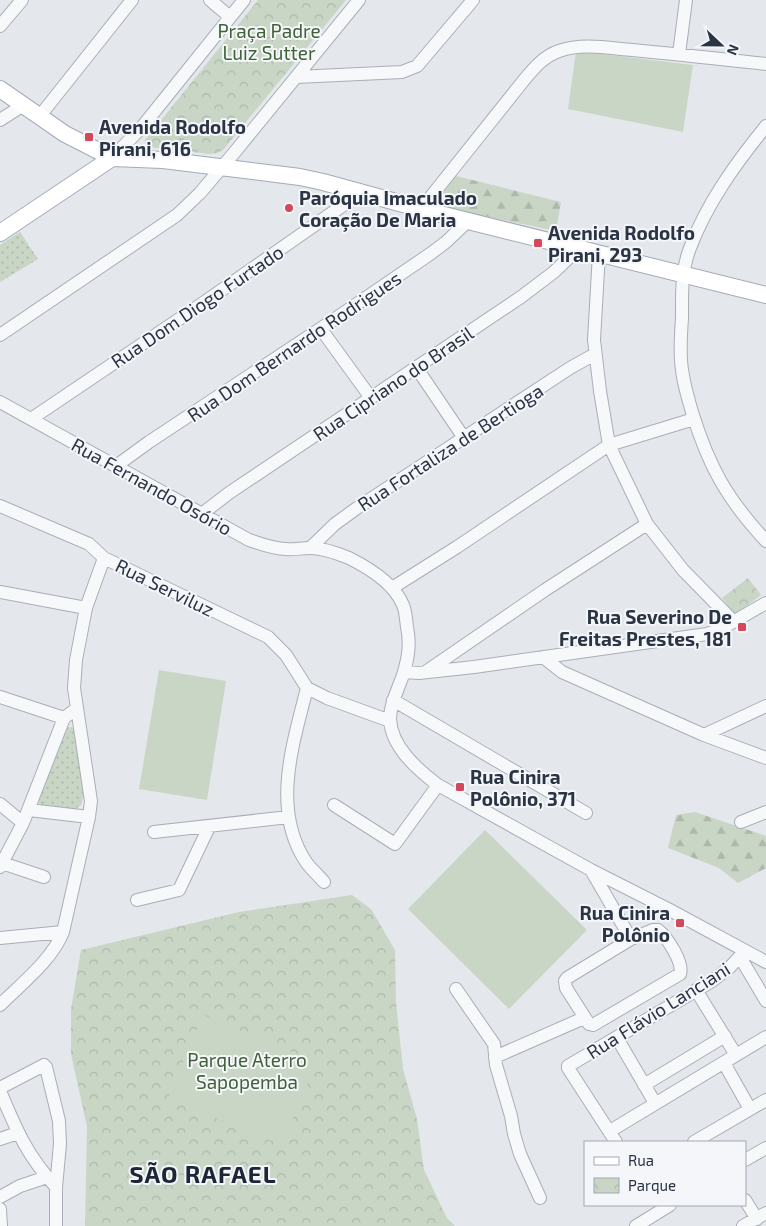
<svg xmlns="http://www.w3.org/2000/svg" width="766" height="1226" font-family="'Exo 2',sans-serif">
<defs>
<pattern id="grass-dots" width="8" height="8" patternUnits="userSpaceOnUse" patternTransform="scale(1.25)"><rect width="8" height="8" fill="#c9d6c5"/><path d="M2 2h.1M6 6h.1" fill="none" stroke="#adb8ab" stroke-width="1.8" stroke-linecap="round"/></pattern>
<pattern id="forest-firs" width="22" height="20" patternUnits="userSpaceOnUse" patternTransform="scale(1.25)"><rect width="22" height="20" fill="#c9d6c5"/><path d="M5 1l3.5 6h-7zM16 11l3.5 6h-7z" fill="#adb8ab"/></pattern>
<pattern id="park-crowns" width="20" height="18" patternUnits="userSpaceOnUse" patternTransform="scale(1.25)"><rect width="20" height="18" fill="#c9d6c5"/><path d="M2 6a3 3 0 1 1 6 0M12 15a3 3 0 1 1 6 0" fill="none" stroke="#adb8ab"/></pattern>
</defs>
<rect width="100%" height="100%" fill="#e4e7ec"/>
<path fill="url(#grass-dots)" d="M20,232L38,259L0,282V245Z
M71,727L75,729L84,794L81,805L72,812L41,806L37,800L66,728Z"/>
<path fill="url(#forest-firs)" d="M456,176L561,202L556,231L432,205Z
M695,812L766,836V868L738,883L719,868L668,848L676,815Z"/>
<path fill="url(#park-crowns)" d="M258,0H346L223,150L217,153L210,154L148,147L145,144V140Z
M748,578L761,595L735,615L722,598Z
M352,895L371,909L395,950L396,1002L403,1069L417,1119L424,1170L447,1218L455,1226H85L87,1127L71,1054V1009L81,950L239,912Z"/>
<path fill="#c9d6c5" d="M576,51L693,65L683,132L568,109Z
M159,670L226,681L207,800L139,789Z
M485,830L587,930L509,1009L408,909Z
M203,1015L316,1062L282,1145L168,1098Z"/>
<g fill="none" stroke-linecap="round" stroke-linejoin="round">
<g stroke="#a9aeb7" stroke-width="14">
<path id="minor" d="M210,0L230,17
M0,26L22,0
M679,54L686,0
M296,77L402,72L417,66L473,0
M39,117L132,0
M0,120L22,106
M766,126C736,163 707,203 690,248C681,271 682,294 682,318C681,332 680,346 681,360C682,378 687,395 692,412C709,467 727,499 766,541
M112,158L142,127L244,0
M421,209L524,80C534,68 544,56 559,51C582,43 608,48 632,50C677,54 721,59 766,64
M599,253L594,340L600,391L609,445L647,524L683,570L734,622
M321,329L371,398
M0,335L177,215L200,193L234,153L359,0
M416,367L464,438
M0,402L249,540C261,544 273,549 286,549C293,550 301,548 309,548C322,548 337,553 349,558C369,568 394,583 403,605C406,612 406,620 407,627C410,641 409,654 405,668C401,685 390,701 390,719C391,747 418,770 438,785L591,870L668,909L766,962
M31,419L206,301L362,192
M116,466L149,442L326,325L430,254L446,242L468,221
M0,506L89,544L104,558L268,637L286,655L307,688L327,698L390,721
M203,513L229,493L521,297L554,272L579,248
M310,548L335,524L357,508L570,368L595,354
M392,588L457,547L609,445L694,419
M0,592L86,608
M543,657L562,672L704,735L766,758
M427,671L545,590L647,524
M404,672L419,673L474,667L707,634L719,630L766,603
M307,688C293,744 271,809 306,862C311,869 318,875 324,882
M0,697L64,718
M393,700L586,813
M704,735L766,706
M0,804L23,823
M334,805L395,844L438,785
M29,810L89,817
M741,822L766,812
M154,832L289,817
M2,863L44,877
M0,867L23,823L64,718L76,709
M591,870L631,939
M137,900L179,890L209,827
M653,930H658C667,937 684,963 680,974L593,1025L589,1024L566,988L565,981L567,978L631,939Z
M0,938L63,932
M740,957L766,1001
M456,989L494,1044L496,1065L511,1116L514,1134L520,1154L540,1198
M696,990L736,1055
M0,1005C21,984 52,960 63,932L89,817L91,801L74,688L76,660L86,608L104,558
M617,1038L655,1103
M495,1057L584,1018
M724,1063L750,1109
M644,1085L725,1036
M0,1088L44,1065L46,1067L59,1121L60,1144L56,1187V1226
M0,1091C16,1129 27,1156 56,1187
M610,1131L766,1037
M0,1139L18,1133
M616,1142L568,1068V1066L712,981L730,967L745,951
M694,1142L766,1100
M745,1160L766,1148
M0,1197L20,1186L47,1177
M745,1200L757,1219
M0,1209L1,1226
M636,1226L670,1205
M743,1226L766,1213"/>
</g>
<g stroke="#a3abb8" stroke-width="18">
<path id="major" d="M0,89L65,134L112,158L163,160L300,177L323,182L436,213L766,295
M0,233L112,158"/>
</g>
<use href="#minor" stroke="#f7f8fa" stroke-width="12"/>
<use href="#major" stroke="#fff" stroke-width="16"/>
</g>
<g fill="#d1495b" stroke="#f4f6f9" stroke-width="2">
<rect x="84" y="132" width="10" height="10" rx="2.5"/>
<circle cx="289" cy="208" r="5"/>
<rect x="533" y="238" width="10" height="10" rx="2.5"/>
<rect x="737" y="622" width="10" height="10" rx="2.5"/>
<rect x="455" y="782" width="10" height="10" rx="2.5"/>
<rect x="675" y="918" width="10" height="10" rx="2.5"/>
</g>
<g text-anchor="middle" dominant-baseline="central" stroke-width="4" stroke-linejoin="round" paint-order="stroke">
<g font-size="19" fill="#3f6138" stroke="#f4f6f9">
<text x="269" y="30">Praça Padre<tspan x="269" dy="22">Luiz Sutter</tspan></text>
<text x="247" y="1059">Parque Aterro<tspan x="247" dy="22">Sapopemba</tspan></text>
</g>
<g font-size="19" font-weight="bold" fill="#2b3445" stroke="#f4f6f9" text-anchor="start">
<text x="99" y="126">Avenida Rodolfo<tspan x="99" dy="22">Pirani, 616</tspan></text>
<text x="299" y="197">Paróquia Imaculado<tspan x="299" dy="22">Coração De Maria</tspan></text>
<text x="548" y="232">Avenida Rodolfo<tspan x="548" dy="22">Pirani, 293</tspan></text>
<text x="732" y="616" text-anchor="end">Rua Severino De<tspan x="732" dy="22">Freitas Prestes, 181</tspan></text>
<text x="470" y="776">Rua Cinira<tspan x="470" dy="22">Polônio, 371</tspan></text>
<text x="670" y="912" text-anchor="end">Rua Cinira<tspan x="670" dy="22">Polônio</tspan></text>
</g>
<g font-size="19" fill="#2b3445" stroke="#f4f6f9">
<text transform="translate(197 306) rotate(-34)">Rua Dom Diogo Furtado</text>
<text transform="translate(294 346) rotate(-34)">Rua Dom Bernardo Rodrigues</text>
<text transform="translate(393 383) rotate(-34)">Rua Cipriano do Brasil</text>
<text transform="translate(450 447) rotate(-33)">Rua Fortaliza de Bertioga</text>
<text transform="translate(152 486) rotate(29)">Rua Fernando Osório</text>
<text transform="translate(165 587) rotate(26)">Rua Serviluz</text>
<text transform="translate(658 1010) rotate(-32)">Rua Flávio Lanciani</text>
</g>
<g font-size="24" font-weight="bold" letter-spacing="1" fill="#1d2536" stroke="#f4f6f9">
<text x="203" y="1173">SÃO RAFAEL</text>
</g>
</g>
<rect x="584" y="1141" width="162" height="65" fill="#f4f6f9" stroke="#a4a8b1"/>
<rect x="594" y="1157" width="25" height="8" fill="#ffffff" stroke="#a4a8b1"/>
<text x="628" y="1166" font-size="15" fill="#2b3445">Rua</text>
<rect x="594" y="1178" width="25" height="15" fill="url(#park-crowns)" stroke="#a4a8b1"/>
<text x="628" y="1191" font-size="15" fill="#2b3445">Parque</text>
<g transform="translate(721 45) rotate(112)" stroke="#f4f6f9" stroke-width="4" paint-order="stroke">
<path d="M0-4L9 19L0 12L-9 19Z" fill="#2b3445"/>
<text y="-8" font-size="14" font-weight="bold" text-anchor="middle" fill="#2b3445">N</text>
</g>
</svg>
